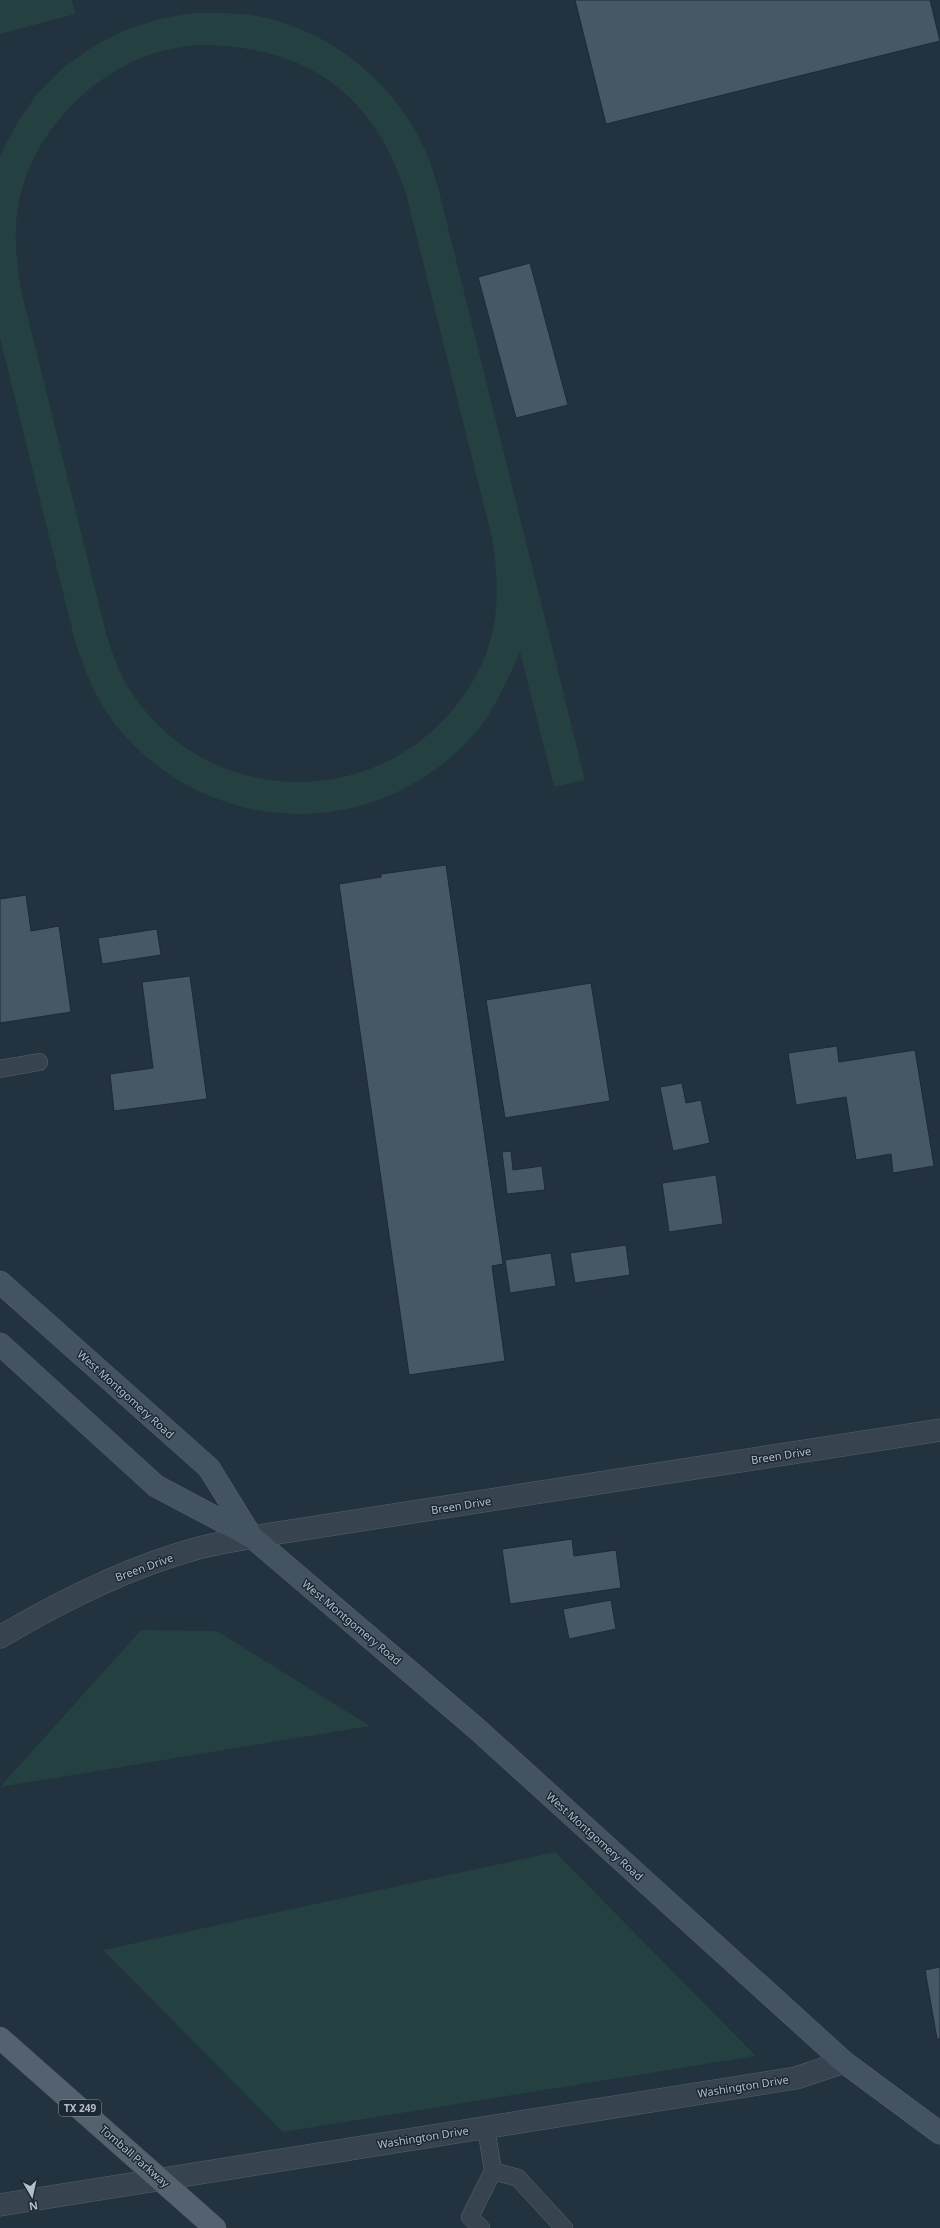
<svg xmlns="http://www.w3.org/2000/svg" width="940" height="2228" font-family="'Noto Sans',sans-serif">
<rect width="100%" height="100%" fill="#22323f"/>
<path fill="#244040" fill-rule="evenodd" d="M0,0H72L75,14L0,34Z
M194,13C219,13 243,12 267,18C337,35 397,86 426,152C431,163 434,175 438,187L585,780L554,787L520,652C507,680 496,709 475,733C382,840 220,841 125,736C100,709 86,675 75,641L0,338V156L17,123L37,94L63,68L92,47L125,30L159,19ZM197,45C304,45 373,91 406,194L492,538C499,579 500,622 483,661C418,807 218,826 130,690C119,673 112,653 106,633L21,290C18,269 15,250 16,230C18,155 70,91 136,60C155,51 176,48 197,45Z
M141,1630L217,1631L370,1726L0,1787Z
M555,1852L756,2056L283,2132L103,1950Z"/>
<path fill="#465766" stroke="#1e2a36" d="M575,0H930L940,41L606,124Z
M530,263L568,405L516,418L478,277Z
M446,865L503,1264L492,1266L505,1361L409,1375L339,884L381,877V874Z
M26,895L31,931L59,926L71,1012L0,1023V899Z
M157,929L161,955L102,964L98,938Z
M190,976L207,1099L114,1111L110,1074L153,1068L142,982Z
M591,983L610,1101L505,1118L486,1000Z
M837,1046L839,1062L915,1050L934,1166L893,1173L891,1154L856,1160L846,1097L796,1105L788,1053Z
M682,1083L686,1103L701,1100L710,1143L673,1151L660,1087Z
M511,1151L513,1170L542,1166L545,1190L507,1194L502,1152Z
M716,1175L723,1224L669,1232L662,1183Z
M626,1245L630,1275L575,1283L570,1253Z
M551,1253L556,1286L510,1293L505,1260Z
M572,1539L574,1556L616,1550L621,1588L510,1604L502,1549Z
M611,1600L616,1629L569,1639L563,1609Z
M940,1967V2039H937L925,1970Z"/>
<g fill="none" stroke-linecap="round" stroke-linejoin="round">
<g stroke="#55616d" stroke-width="18">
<path id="service" d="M0,1069L39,1062
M486,2127L493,2171L518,2178L564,2228
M481,2228L470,2217L493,2171"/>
</g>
<g stroke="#55616d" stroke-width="23">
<path id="minor" d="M0,2205L796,2078L844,2062"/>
</g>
<g stroke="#55616d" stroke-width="23">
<path id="tertiary" d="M0,1637C61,1601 126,1568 195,1549C213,1544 233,1541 252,1537L940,1430"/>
</g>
<g stroke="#55616d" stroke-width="23">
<path id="secondary" d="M0,1282L209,1468L251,1536
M0,1344L156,1486L252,1537L477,1729L844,2062L940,2133"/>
</g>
<g stroke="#434f5b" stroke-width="23">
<path id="primary" d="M0,2038L215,2228"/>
</g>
<use href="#service" stroke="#37434f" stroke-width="17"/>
<use href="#minor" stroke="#37434f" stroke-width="22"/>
<use href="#tertiary" stroke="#37434f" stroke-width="22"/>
<use href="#secondary" stroke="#445362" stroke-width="22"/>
<use href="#primary" stroke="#54626f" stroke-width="22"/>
</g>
<g text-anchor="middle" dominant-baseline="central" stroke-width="3" stroke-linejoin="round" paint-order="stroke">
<rect fill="#1c2834" stroke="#86919d" stroke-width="1" x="59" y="2100" width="42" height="16" rx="3"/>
<g font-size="10" font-weight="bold" fill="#b3beca">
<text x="80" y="2108">TX 249</text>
</g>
<g font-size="11" fill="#b3beca" stroke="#1c2834">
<text transform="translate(126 1394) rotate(42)">West Montgomery Road</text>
<text transform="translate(781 1455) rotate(-9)">Breen Drive</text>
<text transform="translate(461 1505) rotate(-9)">Breen Drive</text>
<text transform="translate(144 1567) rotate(-20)">Breen Drive</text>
<text transform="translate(352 1622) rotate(40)">West Montgomery Road</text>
<text transform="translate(595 1836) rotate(42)">West Montgomery Road</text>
<text transform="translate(743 2086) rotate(-9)">Washington Drive</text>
<text transform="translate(423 2137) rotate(-9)">Washington Drive</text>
<text transform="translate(135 2156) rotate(41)">Tomball Parkway</text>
</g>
</g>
<g transform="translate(32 2196) rotate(171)" stroke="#1c2834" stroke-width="3" paint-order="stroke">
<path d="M0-3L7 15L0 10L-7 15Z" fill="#b3beca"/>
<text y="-6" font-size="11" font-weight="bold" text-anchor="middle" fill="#b3beca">N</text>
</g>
</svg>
